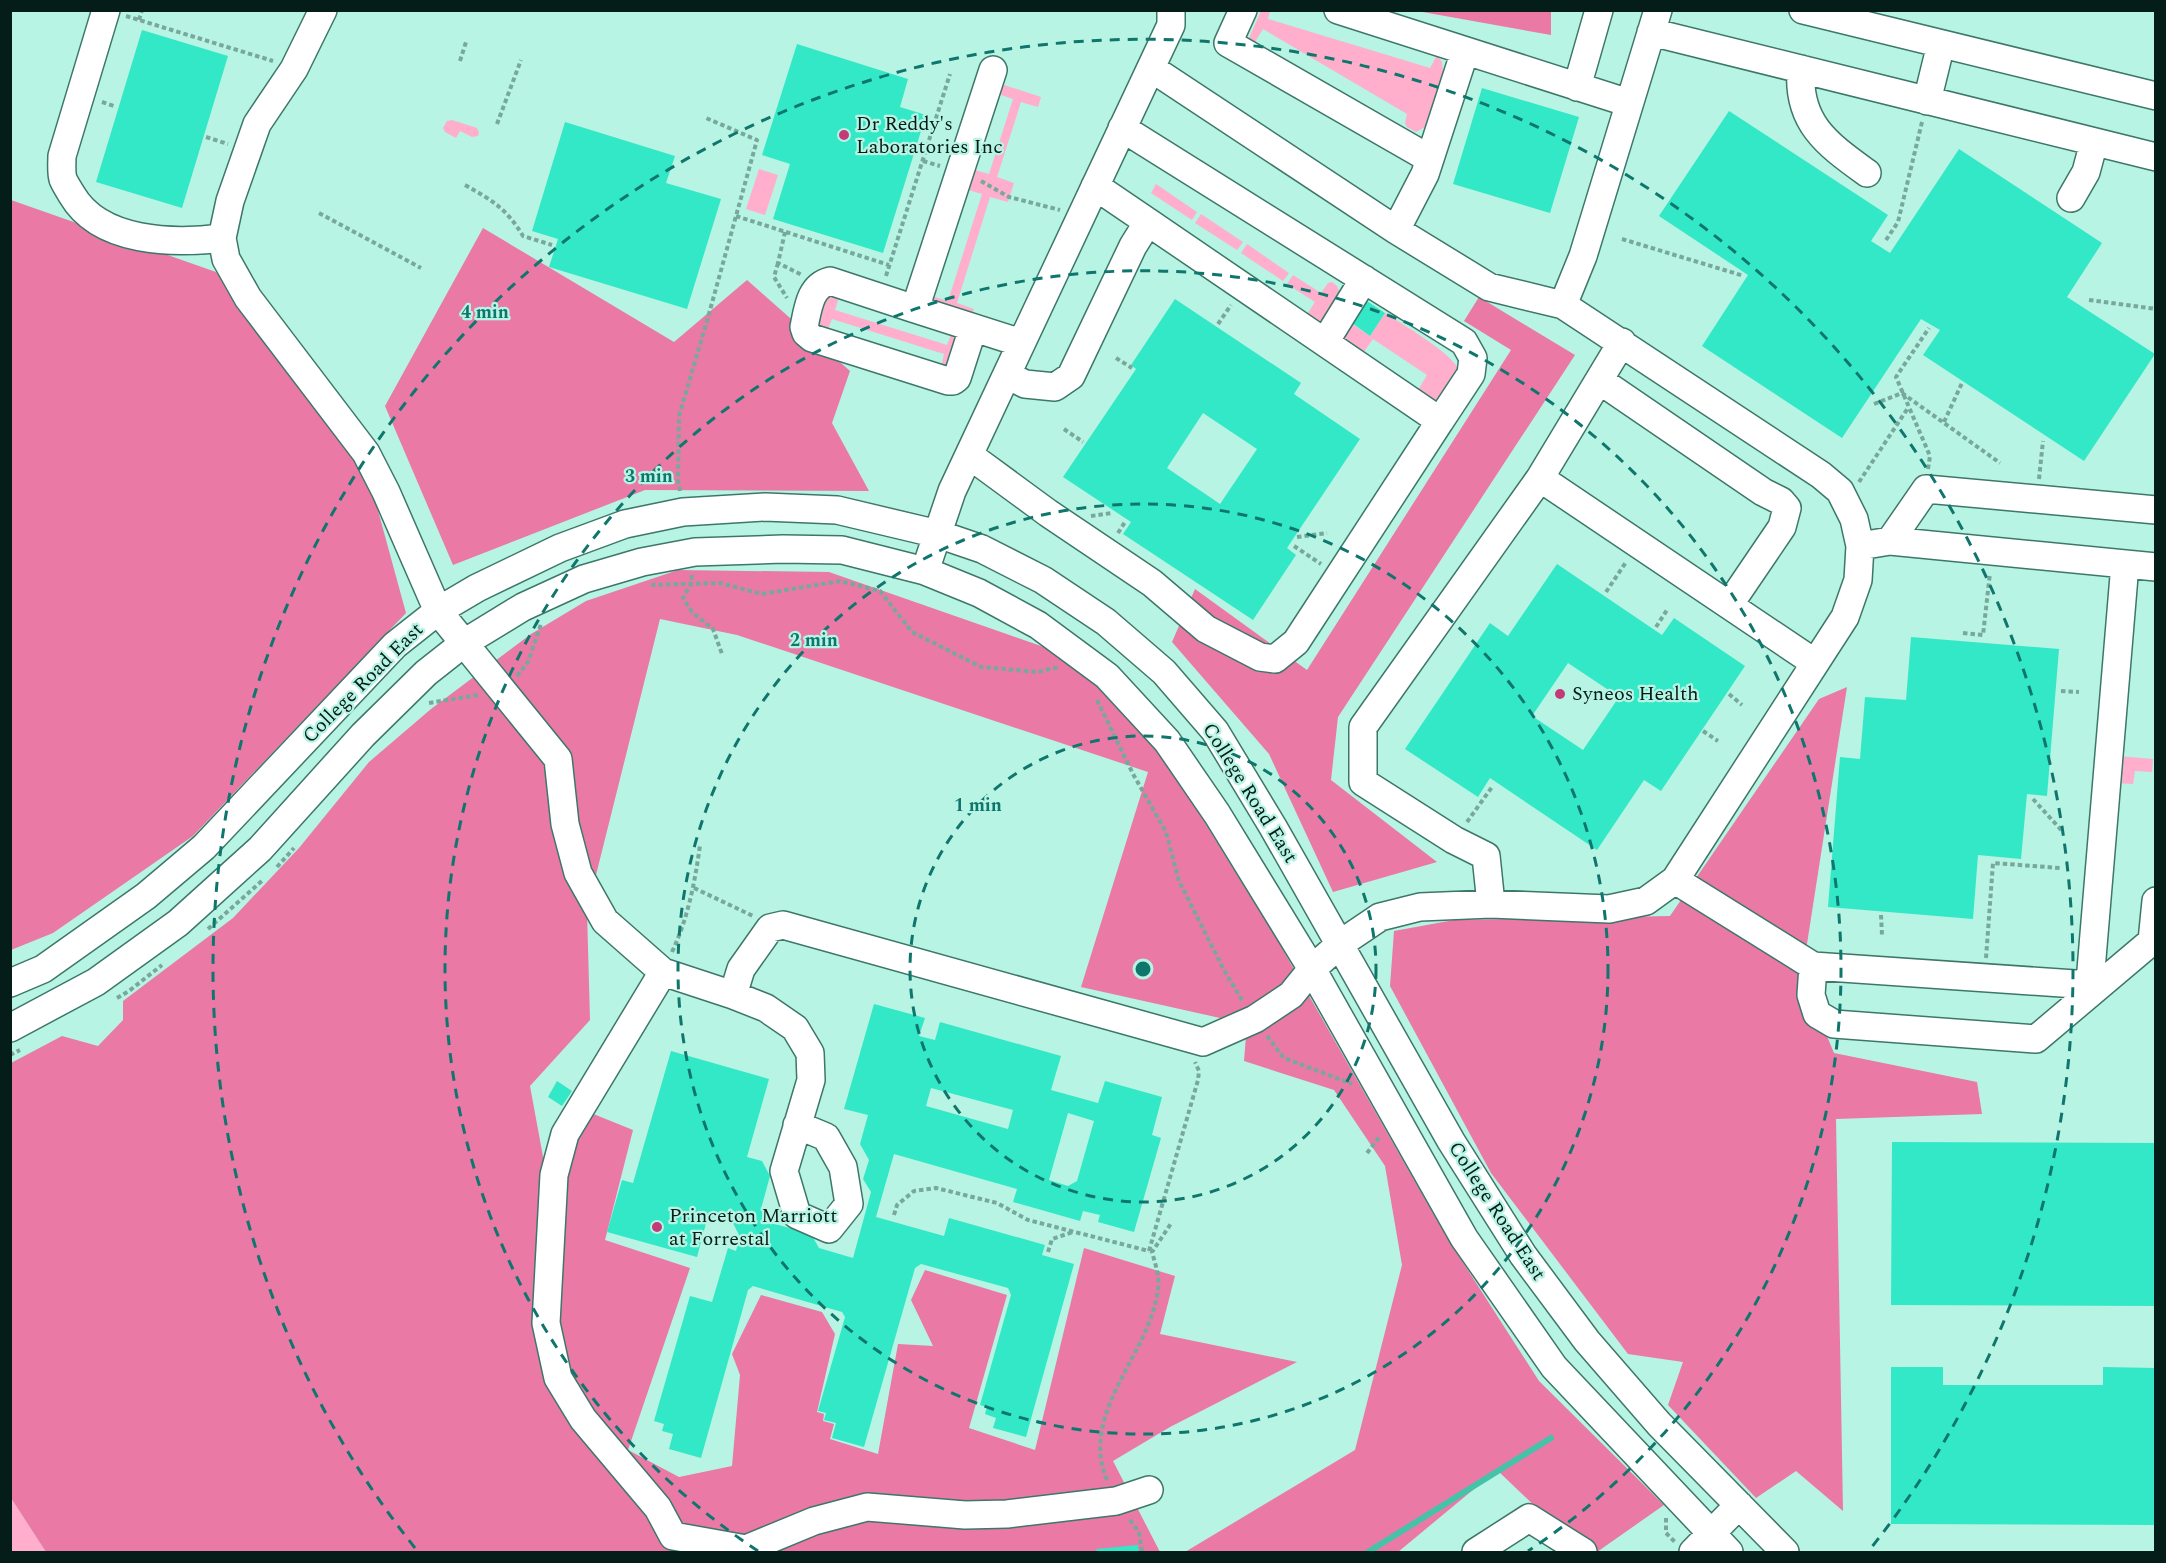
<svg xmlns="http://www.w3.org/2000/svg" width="2166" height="1563" font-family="Spectral,serif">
<rect width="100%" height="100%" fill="#b7f4e3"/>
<path fill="#ffaecb" d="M1261,11H1270L1268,19L1430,68L1437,55L1442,62L1443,72L1425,127L1416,132L1407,127L1405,123L1407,114L1263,29L1255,42L1249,38Z
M998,83L1041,97L1038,107L1021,102L997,177L1014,183L1008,202L990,197L957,303L974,309L971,317L928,304L931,296L948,301L982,194L965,189L971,169L989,174L1013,99L995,93Z
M452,120L477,128L479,133L478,136L472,137L460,131L456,138L445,132L443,128L447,121Z
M759,169L778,175L765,215L746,209Z
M1156,184L1197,212L1192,220L1151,193Z
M1201,214L1243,242L1237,250L1195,223Z
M1247,244L1289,273L1283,281L1241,253Z
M1293,275L1321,293L1328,283L1332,282L1337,286L1342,298L1323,321L1313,320L1309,318L1308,313L1315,302L1287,284Z
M828,293L839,297L835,310L947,345L952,332L960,335L949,370L941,368L944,354L832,319L827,332L817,329Z
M1385,313C1402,324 1452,353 1458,369L1438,401L1417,392L1427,375L1373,339L1363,353L1341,338L1345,319L1370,336Z
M2118,756L2153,759L2152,772L2135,771L2133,784L2116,783Z
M10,1498H11L46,1552H11Z"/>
<path fill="#ea79a6" d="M1417,11H1551V35Z
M11,200L216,272L368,474L406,613L193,836L53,933L11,950Z
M483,228L674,342L747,280L850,371L832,423L869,491L645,490L453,565L385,406Z
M1479,297L1575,355L1338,717L1331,780L1437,862L1333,892L1269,754L1172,642L1195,589L1307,670L1511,350L1464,321Z
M678,570L829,572L1078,659L1159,748L1279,943L1446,1236L1539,1381L1664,1505L1597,1552H1583L1497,1470L1398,1552H1185L1355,1450L1402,1265L1385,1166L1334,1090L1244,1061L1247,1024L1081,987L1148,772L737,635L660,619L587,911L590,1020L530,1086L546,1173L591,1113L633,1130L605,1240L690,1268L628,1450L679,1477L732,1466L740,1375L732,1354L761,1295L822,1312L835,1334L817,1412L824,1414L823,1421L834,1424L830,1439L878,1454L898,1344L933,1346L911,1300L925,1270L1007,1295L969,1428L1035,1450L1084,1248L1175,1276L1160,1334L1297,1362L1170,1427L1113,1461L1160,1552H46L11,1498V1063L62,1036L98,1046L123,1020V1001L233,918L299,848L369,762L431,709L531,634L586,601Z
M1847,687L1802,976L1834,1053L1977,1082L1982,1114L1836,1119L1843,1511L1796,1471L1756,1498L1668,1405L1683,1362L1628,1354L1491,1173L1390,986L1394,931L1454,920L1670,916L1819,699Z"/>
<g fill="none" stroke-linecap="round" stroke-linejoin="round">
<path stroke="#45c3a9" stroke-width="6" d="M1368,1552L1551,1438"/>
</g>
<path fill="#33e8c7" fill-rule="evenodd" d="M142,30L228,56L182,208L96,182Z
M797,44L908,79L900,107L926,115L883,253L773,219L790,164L762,155Z
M1482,88L1579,117L1550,213L1453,184Z
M1729,111L1888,215L1871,241L1890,253L1959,149L2102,243L2067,297L2155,354L2084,461L1923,355L1940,330L1921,319L1842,438L1702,346L1748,275L1659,216Z
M565,122L675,156L666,183L721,199L687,309L549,267L558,239L532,231Z
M1175,299L1301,383L1294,394L1360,439L1287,548L1296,555L1253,620L1123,534L1131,522L1063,477L1136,369L1131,365ZM1203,413L1257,449L1220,504L1167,468Z
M1367,301L1385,313L1370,336L1352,323Z
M1557,564L1662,635L1674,618L1745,666L1661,791L1644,780L1597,850L1490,778L1478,797L1405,749L1490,623L1508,636ZM1568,663L1619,697L1583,750L1532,716Z
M1911,637L2059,649L2047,796L2027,794L2021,859L1978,855L1973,919L1828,907L1840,757L1860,759L1865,697L1906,700Z
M874,1004L925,1018L919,1036L935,1040L940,1022L1061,1056L1051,1090L1098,1103L1105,1081L1162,1097L1152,1135L1161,1138L1134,1232L1098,1222L1100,1215L1083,1211L1080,1221L1013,1202L1017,1189L894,1154L876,1217L944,1236L949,1218L1045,1245L1042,1255L1074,1264L1026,1437L993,1428L996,1418L985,1414L987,1407L980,1405L1011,1295L1008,1288L921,1264L915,1268L864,1447L832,1438L836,1423L824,1420L826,1413L818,1411L845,1317L842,1312L753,1286L748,1290L701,1458L669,1449L673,1434L662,1431L664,1424L654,1421L690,1296L712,1302L728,1248L736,1251L740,1237L733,1223L708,1216L697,1257L607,1232L622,1180L633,1183L671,1051L769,1079L747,1157L762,1161L770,1176L761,1209L768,1222L811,1234L819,1248L853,1258L871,1192L863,1179L869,1160L860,1144L868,1115L844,1109ZM931,1088L1013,1110L1008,1129L926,1106ZM1068,1113L1094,1121L1077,1181L1068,1186L1049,1180Z
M557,1081L572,1091L562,1106L548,1097Z
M1892,1142L2156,1143V1306L1891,1305Z
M1891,1367H1943V1385H2103V1367L2156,1368V1525L1891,1524Z
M1138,1545L1139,1552H1097L1096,1549Z"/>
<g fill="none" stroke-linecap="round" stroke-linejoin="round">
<g stroke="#3d7769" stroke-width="30">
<path id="minor" d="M106,10L62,156C62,163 61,172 63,179C65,184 69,190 72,195C100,243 174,244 222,238
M323,10L294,69L257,124L230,201L222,238L226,259L248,298L366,453L386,492L438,611L558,759L565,824L578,873L605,921L663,972L733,995L741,969L770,928L783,925L1203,1042L1255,1019L1291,995L1312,969L1340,944L1380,917L1420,907L1491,904L1609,909L1646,901L1675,880L1845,617L1858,580L1860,546L1854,519L1840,491L1821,475L1563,305L1489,287L1396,230L1151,68
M1243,10L1228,43L1430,159
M1338,10L1629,103
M1803,10L2156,96
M1651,32L2156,157
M1801,69C1797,123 1827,144 1867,173
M993,70L915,309L1021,343
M1577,87L1599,10
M1927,101L1941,44
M1122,128L1464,342L1473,358L1471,374L1440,421
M1095,186L1148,222
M2071,198L2086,172L2094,142
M1396,230L1425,174L1465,51
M1563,305L1583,256L1658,10
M915,309L830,281C810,286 808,308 804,327L806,333L812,338L948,381H953L957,378L973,328
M1325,342L1364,279
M1622,342L1540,478L1815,663
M1599,380L1763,492L1781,501L1787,508L1782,527L1729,605
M969,455L1048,513L1152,583L1206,629L1260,657L1275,659L1296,642L1440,421L1148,222L1133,246L1071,376L1055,387L1025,384L1007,375
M1890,541L2156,567
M1860,546L1890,541L1926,489L2156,510
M925,571L952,491L1171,25V10
M1675,880L1813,966L1811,995L1817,1014L1834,1024L2036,1039L2152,941L2156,901
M1491,904L1486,856L1454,840L1363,782V727L1540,478
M1813,966L2090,985
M663,972L565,1134L554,1175L546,1323L558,1378L583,1419L658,1508L673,1536L746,1549L814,1521L867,1507L965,1515L1007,1514L1116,1501L1149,1490
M10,983L43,969L146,896L204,847L395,645L438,611L477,588L560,548L625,524L683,512L765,507L837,510L938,534L982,549L1043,580L1106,622L1164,672L1215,731L1273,827L1451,1141L1523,1255L1587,1341L1659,1424L1785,1552
M2089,994L2125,564
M733,995L766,1008L795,1028L810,1053L811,1080L784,1171L797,1215L829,1229L849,1204L843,1167L826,1137L797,1125
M10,1028L96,982L178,923L260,849L363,735L426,673L464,643L523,607L584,579L642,562L695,552L783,549L842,550L925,571L979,593L1038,625L1107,676L1167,741L1217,814L1312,969L1464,1238L1554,1367L1729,1552
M1476,1552L1529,1518L1583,1552
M1693,1552L1739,1505"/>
</g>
<path stroke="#78a89c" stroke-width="4" stroke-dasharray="4.5 3" stroke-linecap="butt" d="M126,16L273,61
M139,20L142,10
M460,61L466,42
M102,102L114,106
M497,124L521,60
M206,137L228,144
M923,161L940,166
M981,181L1009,197L1060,210
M465,185C492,200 507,209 523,236L552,245
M319,213L421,268
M736,216L889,265
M785,232L778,263L802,275
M1622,239L1744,276
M1886,240L1898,222L1922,122
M778,263L774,277L787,298
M886,276L950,74
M2089,300L2156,309
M1218,324L1231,305
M1116,358L1132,368
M1874,404L1902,393L2000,463
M1944,422L1962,383
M1064,429L1083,442
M1928,469L1930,456L1896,377L1929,328
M2039,479L2043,441
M1859,482L1908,408
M680,491L678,480L679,416L707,321L757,140L706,118
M1091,516L1112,513
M1118,533L1125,522
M1297,537L1327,533
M1294,546L1321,564
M692,575L691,584L683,598L692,612L713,629L722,654
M651,585L720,583L762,594L840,581L880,591L912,632L981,667L1038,672L1058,667
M1606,592L1626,562
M1656,627L1667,610
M1963,633L1983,635L1990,573
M517,676L528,662L541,624
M2061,691L2079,692
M1729,694L1742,705
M1097,700L1133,774L1166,832L1179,881L1225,972L1242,1000
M429,703L478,695
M1703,731L1718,741
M2033,799L2063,832
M1467,822L1492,787
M277,867L294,848
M694,888L753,916
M1881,915L1882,935
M208,929L263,880
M672,952C688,918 695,882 700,845
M1986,958L1993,863L2060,868
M117,998L129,991L162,965
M1267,1036L1284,1058L1352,1084
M10,1055L20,1050
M1367,1153L1381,1135
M894,1215L897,1205L914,1191L936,1188L997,1203L1028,1220L1149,1251
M1149,1251L1198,1080L1199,1071L1195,1062
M1048,1252L1052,1239L1073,1232
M1107,1480C1078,1413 1151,1353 1158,1289C1160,1277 1155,1263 1152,1252L1172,1222
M1666,1518V1533L1675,1542
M1130,1520L1139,1532L1142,1552"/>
<use href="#minor" stroke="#fff" stroke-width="27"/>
</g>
<g fill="none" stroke="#0f766e" stroke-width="3" stroke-dasharray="10 8">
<circle cx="1143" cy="969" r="233"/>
<circle cx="1143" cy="969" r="465"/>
<path d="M758 1551A698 698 0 1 1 1528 1551"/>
<path d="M415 1548A930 930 0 1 1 1871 1548"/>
</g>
<g fill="#c23a78" stroke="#b7f4e3" stroke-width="2">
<circle cx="844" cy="135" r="6"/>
<circle cx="1560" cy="694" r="6"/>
<circle cx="657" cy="1227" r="6"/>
</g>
<g text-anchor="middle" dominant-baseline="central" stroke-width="4.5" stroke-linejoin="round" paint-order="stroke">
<g font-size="20" fill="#051d18" stroke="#b7f4e3" text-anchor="start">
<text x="856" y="124">Dr Reddy's<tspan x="856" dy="23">Laboratories Inc</tspan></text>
<text x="1572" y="694">Syneos Health</text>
<text x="669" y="1216">Princeton Marriott<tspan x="669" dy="23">at Forrestal</tspan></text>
</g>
<g font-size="20" fill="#051d18" stroke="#b7f4e3">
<text transform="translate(363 683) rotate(-45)">College Road East</text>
<text transform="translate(1250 793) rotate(58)">College Road East</text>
<text transform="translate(1497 1211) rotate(57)">College Road East</text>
</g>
</g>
<circle cx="1143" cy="969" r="9" fill="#0f766e" stroke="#b7f4e3" stroke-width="3"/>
<g font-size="18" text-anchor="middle" font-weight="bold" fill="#0f766e" stroke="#b7f4e3" stroke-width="4.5" stroke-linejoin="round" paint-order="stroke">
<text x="485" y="318">4 min</text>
<text x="649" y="482">3 min</text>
<text x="814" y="646">2 min</text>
<text x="978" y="811">1 min</text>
</g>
<rect width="2166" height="1563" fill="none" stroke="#051d18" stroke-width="24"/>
</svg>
